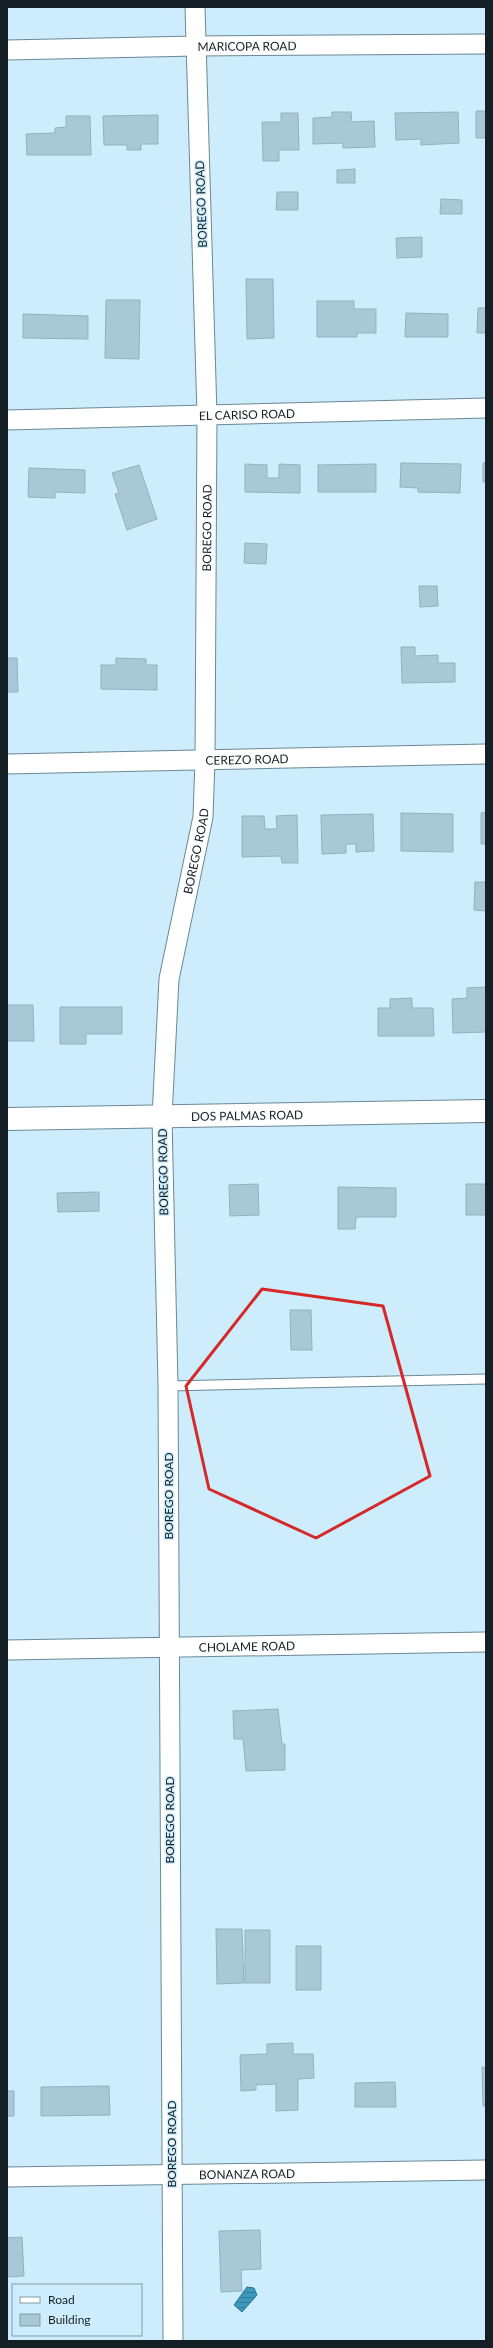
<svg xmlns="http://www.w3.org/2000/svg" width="493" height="2348" font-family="Lato,sans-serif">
<defs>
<pattern id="water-rules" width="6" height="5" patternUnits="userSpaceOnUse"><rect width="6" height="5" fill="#3b99be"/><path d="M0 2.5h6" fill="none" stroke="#307c9a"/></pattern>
</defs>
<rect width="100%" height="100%" fill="#cdedfc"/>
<path fill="url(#water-rules)" stroke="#2f7590" d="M247,2287L254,2288L257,2295L242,2312L234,2305Z"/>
<path fill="#a9c8d6" stroke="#92b1bf" d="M476,111H486V138H476Z
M332,112H351L352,122L374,121L375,147L343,148V143L313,144V118L332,117Z
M458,112L459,143L421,145V139L396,140L395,113Z
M281,113H298L299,150H279V161H263L262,122H281Z
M158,115V144H141V150H127V145H104L103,116Z
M66,116H90L91,155H27L26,134L55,133V128L66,127Z
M355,169V183H337V170Z
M277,192H298V210H276Z
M441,199L462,200V214H440Z
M422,237V257L397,258L396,238Z
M246,279H273L274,338L247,339Z
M106,300H140L139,359L105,358Z
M317,301H354V309H376V333H357V337H317Z
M478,308H486V333H477Z
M406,313L448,314V337H405Z
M23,314L88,316V339L23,338Z
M401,463L461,464L460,493L418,492V488L400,487Z
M483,463H486V482H483Z
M245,464L267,465V478H279V464L300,465V493L245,492Z
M376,464V492H318V465Z
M139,465L157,519L127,530L115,494L119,493L112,473Z
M29,468L85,470V493L55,492V498L28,497Z
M245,543L267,544L266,564L244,563Z
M419,586H437L438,606L420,607Z
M401,647H415V656L438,655V663H455V682L402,683Z
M7,658H17L18,692H7Z
M116,658L146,659V665H157V690L101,689V665H116Z
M486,812V844H481V813Z
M401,813L453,814V852L401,851Z
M373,814L374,851L356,852V844H346V853L322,854L321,815Z
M297,815L298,863H282L281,856L242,857V816H264L265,829H277L276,816Z
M475,882H486V911L474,910Z
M486,987V1032L453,1033L452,999L467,998V988Z
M412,998V1008H433L434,1036H378V1008H390V999Z
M7,1005H33L34,1041H7Z
M60,1007H122V1034H86V1044H60Z
M258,1184L259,1215L230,1216L229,1185Z
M466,1184H486V1215H466Z
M338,1187L396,1188V1217H356L355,1229H338Z
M99,1192V1211L58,1212L57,1193Z
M290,1310H311L312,1350H291Z
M278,1709L282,1744H285V1770L246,1771L243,1739H234L233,1711Z
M216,1929H242L244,1983L217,1984Z
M245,1930H270V1983H245Z
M296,1946H321V1990H296Z
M293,2043V2054H313L314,2078L298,2079V2110L276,2111V2084L256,2085V2090L241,2091L240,2055L267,2054V2044Z
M482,2067H486V2106H483Z
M395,2082L396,2107H355V2083Z
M109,2086L110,2115L41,2116V2087Z
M7,2091H14V2116H7Z
M260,2230L261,2269L241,2270L242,2291L221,2292L219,2231Z
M22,2237L24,2276L7,2277V2238Z"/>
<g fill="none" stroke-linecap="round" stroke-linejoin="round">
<g stroke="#6a8895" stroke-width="11">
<path id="service" d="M168,1386L486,1379"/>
</g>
<g stroke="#6a8895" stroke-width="21">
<g id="minor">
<path id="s1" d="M7,50L196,46L486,44"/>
<path id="s2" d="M7,420L486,408"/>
<path id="s3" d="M7,764L486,754"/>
<path id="s4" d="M7,1650L486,1642"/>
<path id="s5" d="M7,2177L486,2170"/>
<path id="s6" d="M173,2341L168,1386L162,1117L169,979L203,817L205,760L207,415L195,7"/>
</g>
</g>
<g stroke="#6a8895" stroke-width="24">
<g id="tertiary">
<path id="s7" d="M7,1119L486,1111"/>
</g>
</g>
<use href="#service" stroke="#fff" stroke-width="9"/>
<use href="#minor" stroke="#fff" stroke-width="19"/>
<use href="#tertiary" stroke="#fff" stroke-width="22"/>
</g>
<path fill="none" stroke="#d62828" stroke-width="3" stroke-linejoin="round" d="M262,1289L383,1306L430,1476L316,1538L209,1489L186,1386Z"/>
<g text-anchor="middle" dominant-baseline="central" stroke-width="3" stroke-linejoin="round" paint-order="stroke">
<g font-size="12" fill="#142025" stroke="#cdedfc">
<text stroke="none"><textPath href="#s1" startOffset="240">MARICOPA ROAD</textPath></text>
<text transform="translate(201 204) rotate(-92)">BOREGO ROAD</text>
<text stroke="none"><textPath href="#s2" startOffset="240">EL CARISO ROAD</textPath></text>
<text stroke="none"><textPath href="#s6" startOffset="1817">BOREGO ROAD</textPath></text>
<text stroke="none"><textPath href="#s3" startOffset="240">CEREZO ROAD</textPath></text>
<text stroke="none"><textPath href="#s6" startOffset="1493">BOREGO ROAD</textPath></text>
<text stroke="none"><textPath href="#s7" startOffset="240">DOS PALMAS ROAD</textPath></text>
<text transform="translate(163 1172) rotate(-91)">BOREGO ROAD</text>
<text transform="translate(168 1496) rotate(-90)">BOREGO ROAD</text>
<text stroke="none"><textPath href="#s4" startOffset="240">CHOLAME ROAD</textPath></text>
<text transform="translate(169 1820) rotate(-90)">BOREGO ROAD</text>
<text transform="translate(171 2144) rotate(-90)">BOREGO ROAD</text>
<text stroke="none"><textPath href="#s5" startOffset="240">BONANZA ROAD</textPath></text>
</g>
</g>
<rect width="493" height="2348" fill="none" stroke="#142025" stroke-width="16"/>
<rect x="12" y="2284" width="130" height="52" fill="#cdedfc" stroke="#839ba6"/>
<rect x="20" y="2297" width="20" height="6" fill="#ffffff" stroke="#839ba6"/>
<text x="48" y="2304" font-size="12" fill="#142025">Road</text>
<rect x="20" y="2314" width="20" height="12" fill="#a9c8d6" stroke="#839ba6"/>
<text x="48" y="2324" font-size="12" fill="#142025">Building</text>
</svg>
